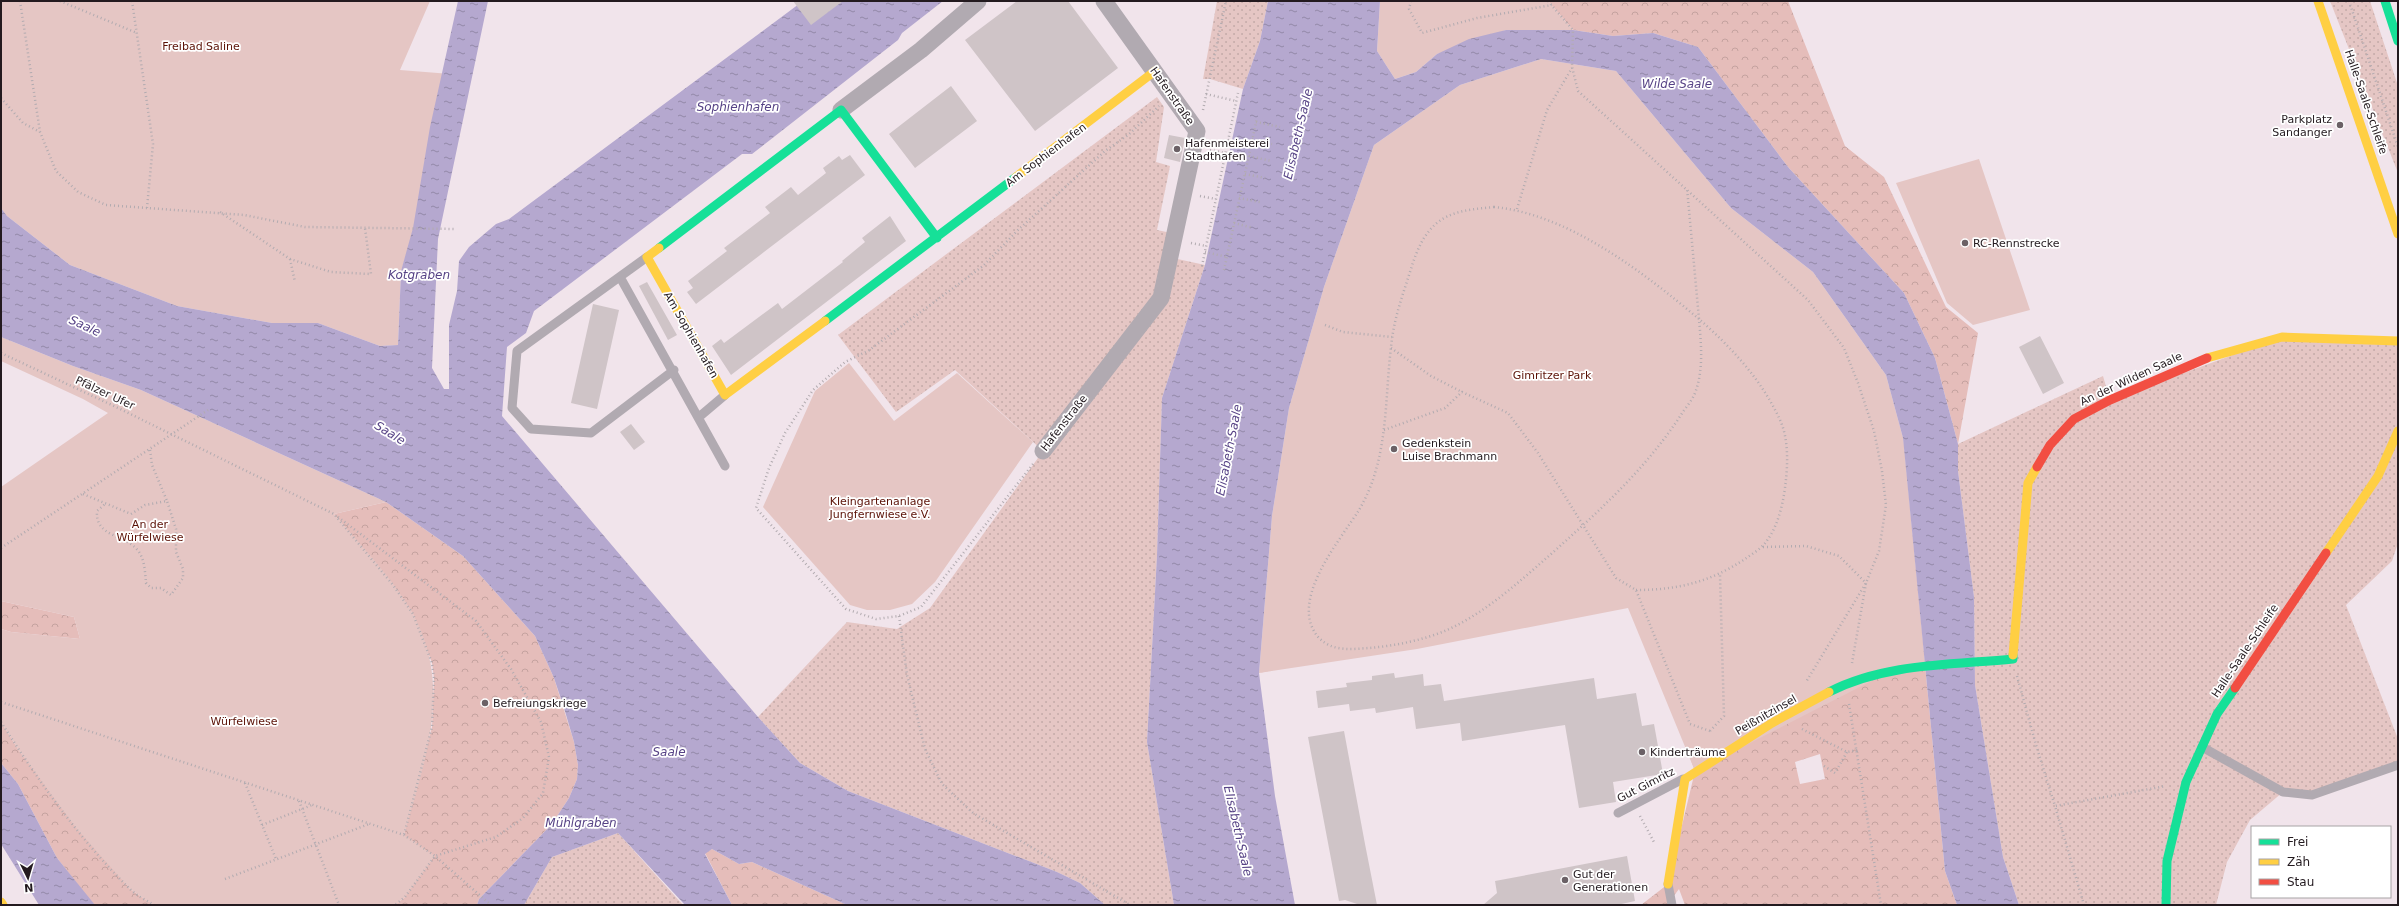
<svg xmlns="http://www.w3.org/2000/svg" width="2399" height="906" font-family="'DejaVu Sans',sans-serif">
<defs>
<pattern id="grass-dots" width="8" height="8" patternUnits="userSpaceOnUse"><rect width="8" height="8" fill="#e5c6c4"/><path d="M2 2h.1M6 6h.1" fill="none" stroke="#c4aaa8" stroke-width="1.8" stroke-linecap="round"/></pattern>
<pattern id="forest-crowns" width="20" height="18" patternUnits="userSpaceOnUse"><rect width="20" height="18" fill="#e5bdba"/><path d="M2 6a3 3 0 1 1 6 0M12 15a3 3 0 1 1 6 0" fill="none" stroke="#c4a29f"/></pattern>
<pattern id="water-ripples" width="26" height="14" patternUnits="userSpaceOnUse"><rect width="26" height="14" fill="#b5a8cf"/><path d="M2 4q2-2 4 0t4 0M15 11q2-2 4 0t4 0" fill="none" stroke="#9388a7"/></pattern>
</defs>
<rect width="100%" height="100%" fill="#f1e4eb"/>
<path fill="url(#grass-dots)" d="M1217,1H1268L1260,41L1243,89L1210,79H1203Z
M2330,1H2370L2398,86V173Z
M1157,97L1164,107L1156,162L1170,166L1157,230L1176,234L1173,258L1205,265L1162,398L1157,555L1147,742L1174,905H1105L1080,883L1057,872L848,791L800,763L758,717L847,622L897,629L930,608L1043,451L955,370L896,412L838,335Z
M2282,337L2398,341V543L2392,561L2346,605L2398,739V765L2312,795L2283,792L2250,820L2227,862L2216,905H2019L2003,857L1975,685L1974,597L1958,471V444L2103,376L2110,400Z
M618,833L683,905H524L552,857Z"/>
<path fill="url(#forest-crowns)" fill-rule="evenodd" d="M1548,1H1788L1845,146L1884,177L1946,307L1978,333L1958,444L1935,358L1904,293L1788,167L1698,47L1653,33L1613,36L1573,30Z
M1903,438L1945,871L1957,905H1685L1679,889L1667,905H1641L1668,884L1695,771L1678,726L1720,575L1259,673ZM1820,754L1825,779L1800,784L1795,762Z
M386,502L463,556L535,636L554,678L574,742L578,765L577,779L569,798L552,824L479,899L477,905H395L405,897L404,835L432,727L434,678L432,663L413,614L393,585L334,514Z
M1,601L74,617L80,639L11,632L1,629Z
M1,722L20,752L130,889L154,905H95L89,899L57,858L18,784L1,763Z
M712,849L739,864L752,862L847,905H732L705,853Z"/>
<path fill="#e5c6c4" d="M1,1H430L400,70L463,75L401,271L398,345L380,346L318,323H272L177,306L70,265L7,216L1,208Z
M1380,1H1548L1573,30H1506L1437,54L1416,72L1395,79L1377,51Z
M1541,59L1616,71L1731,208L1813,272L1886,375L1903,438L1925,667L1893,670L1695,771L1628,608L1417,649L1259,673L1272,516L1289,408L1324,287L1374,145L1460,85Z
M1979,159L2030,310L1973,325L1947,303L1896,183Z
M1,337L73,366L141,390L386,502L334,514C361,546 393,578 413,614C453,687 425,761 404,835L435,856L405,897L395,905H154L130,889L76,828L20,752L1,722V629L11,632L80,639L74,617L1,601V487L108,413L83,399L1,361Z
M849,363L894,421L957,373L1033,442L935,582L912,604L890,610H867L850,605L763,507L815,391Z"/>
<path fill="url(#water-ripples)" d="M458,1H488L438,239L432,368L444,389H449V325L457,291L459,261L469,247L496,224L509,219L803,1H943L902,33L898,40L752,154H742L534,311L526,333L507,347L502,416L758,717L800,763L848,791L1057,872L1080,883L1105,905H847L752,862L739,864L712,849L705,854L732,905H685L618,833L552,857L524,905H477L479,899L552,824L569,798L577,779L578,765L574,742L564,708L554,678L535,636L463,556L386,502L141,390L73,366L1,337V208L7,216L70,265L177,306L272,323H318L380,346L398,345L401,271L413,228L430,127Z
M1268,1H1380L1377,51L1395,79L1416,72L1437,54L1469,39L1506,30H1573L1613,36L1653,33L1698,47L1788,167L1904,293L1935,358L1958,444V471L1974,597L1975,685L2003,857L2019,905H1957L1945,871L1903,438L1886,375L1813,272L1731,208L1616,71L1541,59L1460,85L1374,145L1324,287L1289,408L1272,516L1259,673L1275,796L1295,905H1174L1147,742L1157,555L1162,398L1205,265L1243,89L1260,41Z
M1,763L18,784L57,858L95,905H39L1,844Z"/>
<path fill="#cfc4c7" d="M793,1H843L811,25Z
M1017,1H1068L1118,68L1035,131L965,40Z
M951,86L977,121L915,168L889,134Z
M1169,135L1185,138L1180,162L1164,158Z
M850,155L865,175L696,304L687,292L693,288L688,281L727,251L724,248L770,213L765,207L791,187L798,195L826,173L823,168L839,156L842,160Z
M890,216L906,241L731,375L712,346L721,339L724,343L778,303L782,309L843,262L842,261L865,242L862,238Z
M647,282L677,335L668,340L639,286Z
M593,304L619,310L597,409L571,403Z
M2040,336L2064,383L2043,394L2019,347Z
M631,424L645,442L634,450L620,432Z
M1394,673L1395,678L1423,674L1424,686L1441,684L1444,701L1594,678L1597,699L1636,693L1642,726L1654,724L1663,774L1613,782L1616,802L1579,808L1565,725L1462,741L1460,723L1416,729L1413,707L1376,713L1375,708L1350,711L1349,704L1318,708L1316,691L1347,687L1346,683L1372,680V676Z
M1344,731L1365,844L1377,905H1360L1345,900L1339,901L1308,737Z
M1627,856L1635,901L1617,905H1483L1497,893L1495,881Z"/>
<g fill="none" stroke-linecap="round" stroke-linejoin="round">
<path stroke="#b2abb0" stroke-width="2.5" stroke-dasharray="1 3" stroke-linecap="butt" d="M20,1L40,132L56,171L78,192L106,205L244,215L305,227L456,229
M60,1L137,33
M132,1L153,144L147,208
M1411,1L1409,9L1422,33L1477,18L1552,5
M1548,1L1573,30L1572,67L1578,91L1808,300L1844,348L1858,383L1874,431L1882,471L1886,505L1879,551L1866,583L1806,682
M2349,1L2398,147
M1206,94L1236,101
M1,98L23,123L40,132
M1203,110L1226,1
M1256,122L1280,127
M1252,139L1272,144
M1228,140L1251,145
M1210,150L1225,153
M1249,156L1271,161
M1245,174L1265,178
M1200,196L1216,199
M1239,198L1260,202
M1494,207C1568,214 1643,272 1699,319C1701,343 1704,370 1695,393C1692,401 1685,408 1681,415C1644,471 1599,511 1550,555C1519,582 1485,613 1447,630C1424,640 1394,646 1369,648C1352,649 1333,652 1319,638C1287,602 1339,542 1359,510C1390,458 1384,397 1392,339C1395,316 1403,294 1410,272C1416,253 1422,235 1438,222C1454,210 1475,209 1494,207Z
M1517,209L1547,110L1572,68
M220,212L290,259L331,272L371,274L365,228
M1234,223L1253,228
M1191,243L1206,246
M1205,252L1227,257
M290,259L295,282
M1202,266L1238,93
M1224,270L1257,118
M1325,325L1343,332L1392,337
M1391,348L1431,376L1462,392
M1,353L116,407L334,514L393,585L413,614L432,663L434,678L432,727L404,835
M1384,430L1445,408L1462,392L1508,413L1538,453L1616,578L1636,590L1690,724L1710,731
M150,450L152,465L167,501
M1033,464L921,607L899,616L876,619L846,609L756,508L769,468L785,433L813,390L845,362L868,351L983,266L1019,229L1105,151L1128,135L1159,106
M83,494L131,514L145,505L167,501L176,529V552L183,569V578L171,595L161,588H151L146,583C145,573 145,561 139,552C127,534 95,538 97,511L105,504
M338,517L476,621L511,669L541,722L549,757L543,793L523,818L496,837L435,856L405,897L395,905
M1763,547L1806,546L1839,556L1866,583L1852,663
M1,548L208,410
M1636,590C1678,590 1710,582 1745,559C1752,554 1761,549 1766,542C1779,525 1784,500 1786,479C1788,461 1788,437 1780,420C1762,380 1731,347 1699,319L1687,188
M899,616L907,675L925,749L942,784L973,813L1130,905
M2017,676L2036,745L2055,806
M1,702L404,835L435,856L491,905
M1849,704L1881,905
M1,722C38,780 80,840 129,888C135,895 146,900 154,905
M1802,729L1847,752L1858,750
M1710,731L1724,716L1720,575
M1824,766L1835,773L1847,752
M245,783L276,859
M299,801L339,905
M1640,816L1655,844
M262,825L312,805
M225,879L369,824
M2084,905L2055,806L2166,786"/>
<path stroke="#b1aab1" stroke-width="9" d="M647,257L517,351L512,408L531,429L591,433L674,370
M620,277L725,466
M699,417L725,395
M2202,747L2283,792L2312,795L2398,765
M1618,813L1683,779
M1668,884L1672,905"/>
<path stroke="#b1aab1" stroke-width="17" d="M841,110L921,50L978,1
M1043,451L1161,298L1197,131L1104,1"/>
<path stroke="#16e098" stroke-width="9" d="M2385,1L2398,41
M659,248L841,110L937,238
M825,321L1016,177
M1829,692C1885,663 1952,665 2013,659V655
M2166,905L2167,861L2186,782L2217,714L2235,688"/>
<path stroke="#ffcf43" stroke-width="9" d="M2318,1L2398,234
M1016,177L1155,71
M659,248L647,257L725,395L825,321
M2207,358L2282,337L2398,341
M2326,553L2378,476L2398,431
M2013,655L2028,483L2037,467
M1668,884L1685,779L1772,723L1829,692
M1,902L3,905"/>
<path stroke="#f24e42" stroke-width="9" d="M2037,467L2050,445L2074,419L2110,400L2207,358
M2235,688L2326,553"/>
</g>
<g fill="#6b6166" stroke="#fff" stroke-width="1.5">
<circle cx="2340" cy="125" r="4"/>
<circle cx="1177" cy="149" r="4"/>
<circle cx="1965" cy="243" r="4"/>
<circle cx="1394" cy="449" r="4"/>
<circle cx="485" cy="703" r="4"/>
<circle cx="1642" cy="752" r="4"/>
<circle cx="1565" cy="880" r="4"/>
</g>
<g text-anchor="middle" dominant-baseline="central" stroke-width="3.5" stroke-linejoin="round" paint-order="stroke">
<g font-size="11" fill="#5b1106" stroke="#fff">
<text x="201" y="46">Freibad Saline</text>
<text x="1552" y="375">Gimritzer Park</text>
<text x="880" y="501">Kleingartenanlage<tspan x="880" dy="13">Jungfernwiese e.V.</tspan></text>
<text x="150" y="524">An der<tspan x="150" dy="13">Würfelwiese</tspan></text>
<text x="244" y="721">Würfelwiese</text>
</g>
<g font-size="11" fill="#231a1f" stroke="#fff">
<text transform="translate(1172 96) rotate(55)">Hafenstraße</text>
<text transform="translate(2366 102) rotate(71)">Halle-Saale-Schleife</text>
<text transform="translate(1046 155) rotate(-37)">Am Sophienhafen</text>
<text transform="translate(691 335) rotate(60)">Am Sophienhafen</text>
<text transform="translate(2131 379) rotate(-25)">An der Wilden Saale</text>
<text transform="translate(105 393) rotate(25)">Pfälzer Ufer</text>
<text transform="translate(1064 423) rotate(-52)">Hafenstraße</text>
<text transform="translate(2245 651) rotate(-56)">Halle-Saale-Schleife</text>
<text transform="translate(1766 715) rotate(-30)">Peißnitzinsel</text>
<text transform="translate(1646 785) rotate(-27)">Gut Gimritz</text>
</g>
<g font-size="11" fill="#231a1f" stroke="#fff" text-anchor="start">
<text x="2332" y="119" text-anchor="end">Parkplatz<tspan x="2332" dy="13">Sandanger</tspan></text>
<text x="1185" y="143">Hafenmeisterei<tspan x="1185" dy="13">Stadthafen</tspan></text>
<text x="1973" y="243">RC-Rennstrecke</text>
<text x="1402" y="443">Gedenkstein<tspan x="1402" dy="13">Luise Brachmann</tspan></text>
<text x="493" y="703">Befreiungskriege</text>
<text x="1650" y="752">Kinderträume</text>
<text x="1573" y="874">Gut der<tspan x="1573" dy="13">Generationen</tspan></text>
</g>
<g font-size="12" font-style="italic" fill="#574386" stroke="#fff">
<text x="1677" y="84">Wilde Saale</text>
<text x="738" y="107">Sophienhafen</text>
<text transform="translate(1298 134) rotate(-77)">Elisabeth-Saale</text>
<text x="419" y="275">Kotgraben</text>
<text transform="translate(85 326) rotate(25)">Saale</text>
<text transform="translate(390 433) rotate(32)">Saale</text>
<text transform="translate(1229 450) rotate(-79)">Elisabeth-Saale</text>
<text x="669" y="752">Saale</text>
<text x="581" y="823">Mühlgraben</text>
<text transform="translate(1238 831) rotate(77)">Elisabeth-Saale</text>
</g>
</g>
<rect width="2399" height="906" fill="none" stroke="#231a1f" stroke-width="4"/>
<rect x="2251" y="826" width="140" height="72" fill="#ffffff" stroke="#a7a3a5"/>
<rect x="2259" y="839" width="20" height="6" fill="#16e098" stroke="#a7a3a5"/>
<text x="2287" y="846" font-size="12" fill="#231a1f">Frei</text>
<rect x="2259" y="859" width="20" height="6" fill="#ffcf43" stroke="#a7a3a5"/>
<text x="2287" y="866" font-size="12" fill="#231a1f">Zäh</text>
<rect x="2259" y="879" width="20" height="6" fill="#f24e42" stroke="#a7a3a5"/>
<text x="2287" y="886" font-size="12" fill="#231a1f">Stau</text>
<g transform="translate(28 878) rotate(175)" stroke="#ffffff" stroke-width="3" paint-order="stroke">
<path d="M0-3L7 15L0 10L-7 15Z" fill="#231a1f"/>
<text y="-6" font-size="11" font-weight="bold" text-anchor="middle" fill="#231a1f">N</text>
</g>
</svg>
